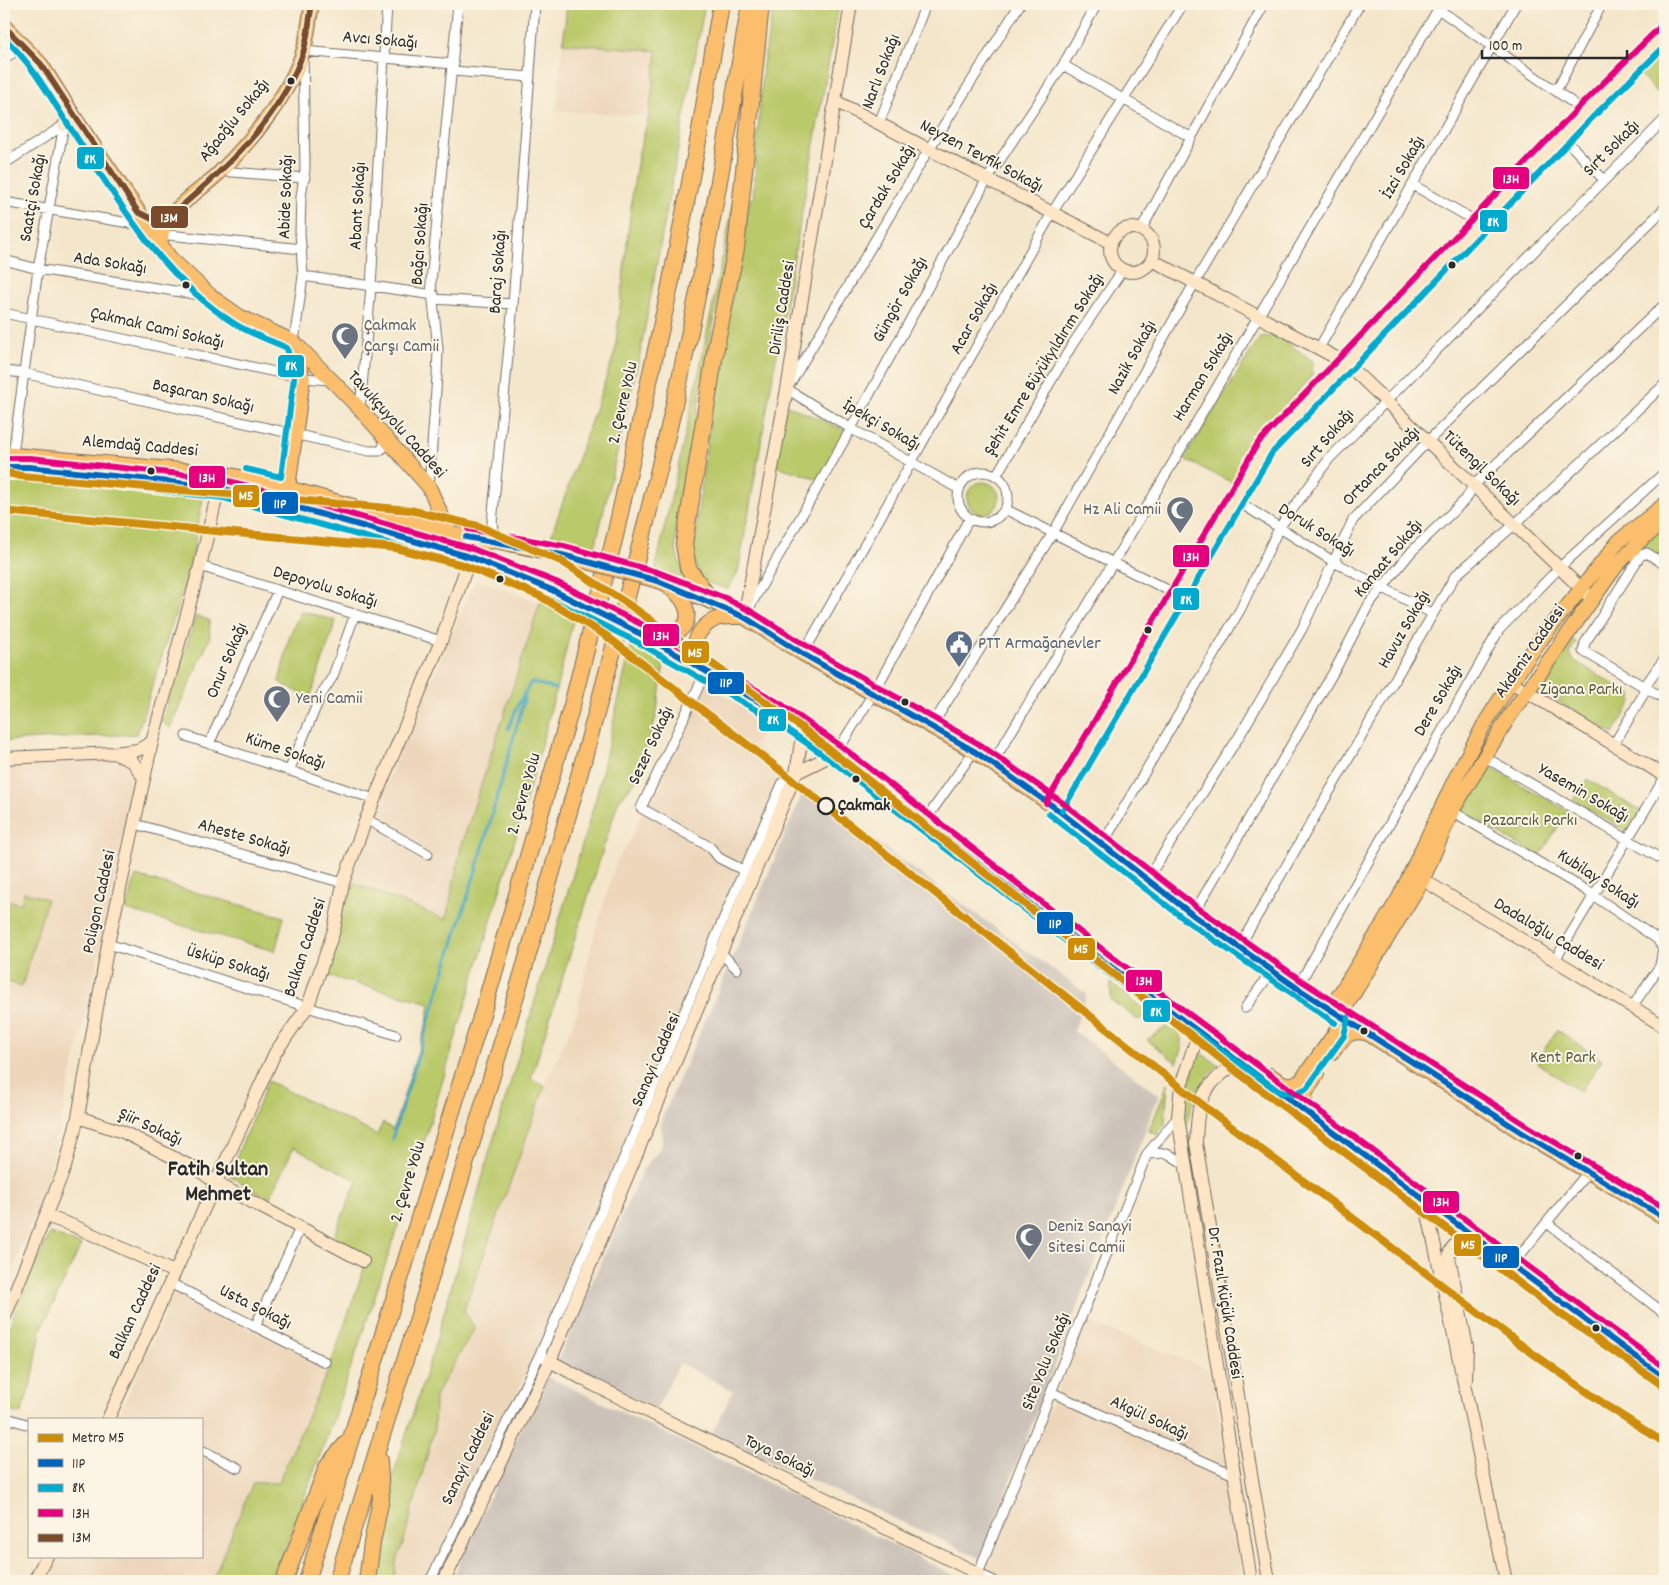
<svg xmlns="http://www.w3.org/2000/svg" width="1669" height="1585" font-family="Dekko,sans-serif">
<rect width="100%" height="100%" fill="#fcf5e5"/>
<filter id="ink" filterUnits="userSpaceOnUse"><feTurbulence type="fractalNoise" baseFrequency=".02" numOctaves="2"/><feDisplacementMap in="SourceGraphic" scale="10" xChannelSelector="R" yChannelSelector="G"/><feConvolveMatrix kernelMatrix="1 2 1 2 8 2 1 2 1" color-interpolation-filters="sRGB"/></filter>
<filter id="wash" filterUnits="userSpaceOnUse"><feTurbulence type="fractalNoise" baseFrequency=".0096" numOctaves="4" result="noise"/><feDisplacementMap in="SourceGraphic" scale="20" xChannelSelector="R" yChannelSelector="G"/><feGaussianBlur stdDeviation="1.12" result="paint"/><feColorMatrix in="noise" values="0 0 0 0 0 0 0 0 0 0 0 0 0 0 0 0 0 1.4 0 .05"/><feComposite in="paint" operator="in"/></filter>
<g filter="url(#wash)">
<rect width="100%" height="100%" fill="#f4e6cb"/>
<path fill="#edd7bb" d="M563,43L657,50L649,116L556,111Z
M476,580L540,603L461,847L446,920L350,881L401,748Z
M704,681L763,722L756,746L784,772L713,953L617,1183L427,1581H394L396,1563L403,1544L434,1430L435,1396L475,1328L464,1310L545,1086L577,1012L591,947L616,862L629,842Z
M122,759L136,773L91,992L44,1191L4,1292V764Z
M174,1294L330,1366L278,1483H253L212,1581H43L55,1556H201V1419H117Z
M1088,1322L1212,1371L1243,1581H972Z"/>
<path fill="#ccc2b9" d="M804,790L1087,994L1074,1031L1159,1095L980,1558L712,1434L733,1391L680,1363L656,1409L557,1362L642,1171L662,1146L661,1120L729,967Z
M546,1376L746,1472L966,1581H451Z"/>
<path fill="#bac96b" stroke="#727a4b" d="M567,4H705L640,354L594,552L550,539L615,352L633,189L639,152L649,116L657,51L563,43Z
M774,4H839L738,572L728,589L702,581L696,566L693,552L710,419L750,199H753L763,64Z
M1665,48V100L1639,74Z
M737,185L729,240L677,519C674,549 675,556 689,582L655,570L698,377Z
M1277,336L1313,361L1312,375L1256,440L1233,483L1184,459L1260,337Z
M787,405L849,432L822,480L773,465Z
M48,475L203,498L190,568L137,734L4,741V481Z
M967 498a16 16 0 1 1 32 0a16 16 0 1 1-32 0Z
M1665,524V561L1643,548L1648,537Z
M550,600L575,613C541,757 498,899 455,1040C400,1223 343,1404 272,1581H212L253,1483H278L330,1366L368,1257L334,1236L357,1181L294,1147L269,1199L229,1175L268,1081L377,1135L383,1122L393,1130L427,1022L430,1003L324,975L350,881L446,920L461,847L540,603Z
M301,611L336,621L310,698L279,682L290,635Z
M196,616L209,620L210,638L170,728L161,721Z
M1568,637L1576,642L1570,653L1573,660L1632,695V702L1613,734C1589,720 1551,707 1544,677Z
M632,641L664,664L656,717L637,779L618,802L531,1078L545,1086L464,1310L475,1328L435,1396L434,1430L403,1544L396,1563L394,1581H372L377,1542L394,1473L437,1338L489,1154L596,798Z
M1486,765L1568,811L1539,857L1462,811L1461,804Z
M1587,779L1647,815L1633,835L1573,800Z
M136,876L284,917L275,951L126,910Z
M24,892L47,899L22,986L4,981V899L21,904Z
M1111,981L1149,1014L1138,1020L1111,1000Z
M1169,1025L1182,1037V1049L1177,1063L1147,1040Z
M1557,1030L1602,1060L1580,1092L1536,1062Z
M1197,1051L1219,1065C1194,1090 1188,1109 1184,1144L1182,1114Z
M1168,1083L1165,1124L1157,1135L1149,1131Z
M50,1233L81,1245L41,1330L33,1377L21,1414L4,1410V1342L18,1302Z"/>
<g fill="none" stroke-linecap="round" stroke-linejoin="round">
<path stroke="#44a7c3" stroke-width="3" d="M508,729L517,707L531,682L556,689
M392,1139L481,854L524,700V693"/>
</g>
</g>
<g filter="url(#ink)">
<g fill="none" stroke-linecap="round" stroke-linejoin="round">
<g stroke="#716c63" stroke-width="11">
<path id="street" d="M1431,4L1586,112
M4,58L25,46
M1063,65L1190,137
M453,71L530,77
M1556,91L1602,4
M879,123L926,4
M1563,137L1604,180
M4,164L64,125
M221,171L305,178
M1413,185L1479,223
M4,202L147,226
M1141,230L1264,4
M159,234L302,249
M4,260L38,269L212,297
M303,276L434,295
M433,299L513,304
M4,313L303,378L330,380
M294,342L303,276L300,233L301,197L305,169L303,51L454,64
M1319,348L1516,4
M4,371L23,373L369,451H379L383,448L385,438
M360,409L371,287L387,4
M13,454L38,269L64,125
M958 497a25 25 0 1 1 50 0a25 25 0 1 1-50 0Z
M996,476L1072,345L1122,271
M429,487L437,376L438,349L431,282L458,4
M959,489L850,428L787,389L929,149L1020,4
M1234,499L1334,562L1433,614
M1005,509L1178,595
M495,541L492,523L513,304L535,4
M1665,565L1647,553L1640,556L1585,643L1583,651L1665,699
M200,566L441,641
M749,608L849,432L986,181L1063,65L1097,4
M803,654L1052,213L1183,4
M706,671L641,808L710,847L719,858L743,870
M931,727L1053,533L1194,284L1360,4
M186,736L374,799
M209,744L278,590
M1614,744L1643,695L1644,687L1665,658
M836,753L873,694L969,519
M1483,756L1665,861
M992,764L1158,488L1441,4
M289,771L321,695L333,676L355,614
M1452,811L1584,889L1657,939L1663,948L1660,966L1632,1007
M366,819L428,854
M924,822L974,751
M135,824L343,883
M1102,845L1240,610L1279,528L1329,459L1665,119
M1147,879L1240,735L1302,629L1353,520L1428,441L1665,208
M1193,915L1337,666L1369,604L1412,551L1466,499L1473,486L1665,304
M108,944L396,1035
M1239,947L1455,576L1514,525L1665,384
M718,950L737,969
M1555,960L1665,777
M1297,988L1499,630L1560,567L1665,472
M1245,1008L1272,971
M1147,1154L1167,1153L1186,1165
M1547,1223L1665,1314
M1512,1265L1588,1172
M170,1283L325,1362
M255,1327L300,1228
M550,1361L543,1357L541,1352C625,1163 698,970 783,782L795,774
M1051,1392L1234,1475
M4,1417L29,1425
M201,1450L238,1468
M979,1574L994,1581
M430,1581L541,1352
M975,1581L1147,1154L1178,1117"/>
</g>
<g stroke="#716c63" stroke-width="14">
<path id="secondary" d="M835,101L1111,243
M64,125L75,118
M1110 250a22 22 0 1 1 44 0a22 22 0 1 1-44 0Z
M1152,260L1346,363L1592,599
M744,617L787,389L851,4
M1511,682L1665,776
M114,753L133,762L144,778
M4,758L114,753L138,750L152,742
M796,773L836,753
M1054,807L1265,448L1586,112L1665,34
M1415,875L1665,1027
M1199,1032L1181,1085L1178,1117L1251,1581
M1238,1061C1201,1090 1198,1095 1196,1143L1269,1581
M78,1117L123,1132L200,1171L216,1183L363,1261
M1425,1200L1506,1581
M46,1216L74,1226L174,1272
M4,1319L65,1167L78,1117L108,944L152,742L200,566L219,487
M550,1361L594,1385L979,1574
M1466,1380L1467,1347L1449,1257C1450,1243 1463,1240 1475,1237
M108,1419L275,1053L308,1006L334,930L343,883L366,819L441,641L470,557
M34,1581L47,1556
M444,1581L550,1361L796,773L803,730"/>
</g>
<g stroke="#716c63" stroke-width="16">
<path id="primary" d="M4,26L41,64L75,118L170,258L212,297L239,316L294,342L360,409L429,487L449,532
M161,244C157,214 202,191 221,171C252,140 289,95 303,52C308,37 309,20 312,4
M4,454L226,474L288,488L484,542L495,541L562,555
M4,467H29L226,489L470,557L552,590
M288,488L303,378L294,343
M658,581L722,606L744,617L803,654L974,751L1054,807L1193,915L1297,988L1521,1132L1665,1218
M641,634L777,712L836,753L1106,963L1665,1379
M644,634C652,634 664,637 672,634C697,626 688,600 671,589
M703,668C686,652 696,628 716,619C724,616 733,617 740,617
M1330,1010L1399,898L1456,777L1485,723L1508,687L1539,642L1619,541L1665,504
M1333,1052C1342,1040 1348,1029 1365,1033
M1270,1075C1281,1083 1287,1087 1300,1082L1336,1032L1340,1016L1423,879L1452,811L1508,718L1616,566L1643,538L1665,522
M1306,1112L1305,1094L1317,1074"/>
</g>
<g stroke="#716c63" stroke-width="18">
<path id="highway" d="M711,601L688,568L684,544L717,341L736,249L761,4
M284,1581L328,1465L347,1443
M307,1581L486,1001L572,705L615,536L669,291L699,136L721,4
M337,1581C455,1197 578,814 670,423C702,284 726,144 750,4
M367,1581L372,1543L381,1499L379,1460"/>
</g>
<use href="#street" stroke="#fff" stroke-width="9"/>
<use href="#secondary" stroke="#fde5c5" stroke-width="12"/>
<use href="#primary" stroke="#fabe6d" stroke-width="14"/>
<use href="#highway" stroke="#fabe6d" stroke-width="16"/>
<g stroke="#716c63" stroke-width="16" stroke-linecap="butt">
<path id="primary-bridge" d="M562,555L658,581
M552,590L641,634"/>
</g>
<use href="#primary-bridge" stroke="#fabe6d" stroke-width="14"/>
<g stroke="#fcf5e5" stroke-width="10">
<path id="bus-1" d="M4,467H29L216,487L289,505L470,557L552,590L641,634L777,712L836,753L1106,963L1665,1379
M466,537L562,555L658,581L744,617L803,654L974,751L1054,807L1193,915L1297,988L1521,1132L1665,1218"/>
</g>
<g stroke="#fcf5e5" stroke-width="10">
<path id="bus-2" d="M4,38C32,63 50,97 71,129C118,200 161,277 235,324C251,334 269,340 287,348L294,378L281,477L246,469
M4,476H29L224,498L467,565L548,598L637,642L772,719L831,760L1171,1022L1193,1031L1278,1091L1292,1095L1307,1088L1344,1036L1348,1018
M1062,811L1272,453L1592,118L1665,46
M1049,814L1188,922L1335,1023"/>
</g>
<g stroke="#fcf5e5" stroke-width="10">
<path id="bus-3" d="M4,458H30L217,478L291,497L473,549L556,582L645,626L781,704L841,746L1111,956L1665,1368
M468,529L564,546L660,573L725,598L749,610L807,646L979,744L1059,800L1198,908L1302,981L1526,1125L1665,1208
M1046,803L1258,443L1580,106L1659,28"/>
</g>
<g stroke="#fcf5e5" stroke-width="10">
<path id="bus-4" d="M4,26L41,64L138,212L152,219L168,218C221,172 279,122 303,53C308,38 309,20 312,4"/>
</g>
<use href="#bus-1" stroke="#0065bd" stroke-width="6"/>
<use href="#bus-2" stroke="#00a9ce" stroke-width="6"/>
<use href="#bus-3" stroke="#e5007d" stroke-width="6"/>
<use href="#bus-4" stroke="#7a4b2a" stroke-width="6"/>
<g stroke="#fcf5e5" stroke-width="11">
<path id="metro-1" d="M4,472L21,476L410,510L478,526L561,561L631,606L798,725L1240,1074L1559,1313L1665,1387
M4,511L395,548L463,565L540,596L605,635L775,766L1209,1110L1528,1350L1610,1408L1665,1443"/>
</g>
<use href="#metro-1" stroke="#ce8d09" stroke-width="8"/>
</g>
</g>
<defs>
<g id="mosque-pin" transform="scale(1.4375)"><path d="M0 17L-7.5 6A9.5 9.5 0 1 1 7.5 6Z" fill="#6b7280" stroke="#fcf5e5"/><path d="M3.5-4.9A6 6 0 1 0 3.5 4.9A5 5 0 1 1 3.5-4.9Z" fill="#fff"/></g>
<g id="civic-pin" transform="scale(1.4375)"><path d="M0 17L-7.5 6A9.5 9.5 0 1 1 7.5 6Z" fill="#5c6f8a" stroke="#fcf5e5"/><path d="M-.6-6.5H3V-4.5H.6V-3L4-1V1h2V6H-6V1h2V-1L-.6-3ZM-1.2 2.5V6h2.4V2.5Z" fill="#fff"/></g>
</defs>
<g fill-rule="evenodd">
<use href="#mosque-pin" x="345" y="336"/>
<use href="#mosque-pin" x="1180" y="510"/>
<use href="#civic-pin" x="959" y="644"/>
<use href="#mosque-pin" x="277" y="699"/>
<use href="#mosque-pin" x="1029" y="1237"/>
</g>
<g fill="#2b2b2b" stroke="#fcf5e5" stroke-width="2">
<circle cx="291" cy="81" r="4.5"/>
<circle cx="1452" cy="265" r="4.5"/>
<circle cx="186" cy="285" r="4.5"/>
<circle cx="151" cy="471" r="4.5"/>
<circle cx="500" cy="579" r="4.5"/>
<circle cx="1148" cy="630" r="4.5"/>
<circle cx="905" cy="702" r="4.5"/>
<circle cx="856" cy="779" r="4.5"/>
<circle cx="1364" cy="1031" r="4.5"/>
<circle cx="1578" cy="1156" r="4.5"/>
<circle cx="1596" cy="1328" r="4.5"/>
</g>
<circle fill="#fcf5e5" stroke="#2b2b2b" stroke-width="2.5" cx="826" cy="806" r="8"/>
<g text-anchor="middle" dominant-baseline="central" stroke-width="4" stroke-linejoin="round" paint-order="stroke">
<g font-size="18" fill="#2b2b2b" stroke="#fcf5e5">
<text transform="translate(380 41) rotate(5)">Avcı Sokağı</text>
<text transform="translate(882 72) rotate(-69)">Narlı Sokağı</text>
<text transform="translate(235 121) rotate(-51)">Ağaoğlu Sokağı</text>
<text transform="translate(1612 149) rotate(-45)">Sırt Sokağı</text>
<text transform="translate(981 157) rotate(28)">Neyzen Tevfik Sokağı</text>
<text transform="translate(1404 168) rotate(-60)">İzci Sokağı</text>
<text transform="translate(888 187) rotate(-59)">Çardak Sokağı</text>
<text transform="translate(287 197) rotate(-88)">Abide Sokağı</text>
<text transform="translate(34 198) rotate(-80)">Saatçi Sokağı</text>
<text transform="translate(359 206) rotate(-87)">Abant Sokağı</text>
<text transform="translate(421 244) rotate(-86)">Bağcı Sokağı</text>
<text transform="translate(110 264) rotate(9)">Ada Sokağı</text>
<text transform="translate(499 272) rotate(-86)">Baraj Sokağı</text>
<text transform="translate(901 300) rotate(-61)">Güngör Sokağı</text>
<text transform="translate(783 308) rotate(-81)">Diriliş Caddesi</text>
<text transform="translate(975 319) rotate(-61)">Acar Sokağı</text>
<text transform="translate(157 329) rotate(13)">Çakmak Cami Sokağı</text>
<text transform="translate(1133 358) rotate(-61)">Nazik Sokağı</text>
<text transform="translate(1045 365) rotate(-58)">Şehit Emre Büyükyıldırım Sokağı</text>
<text transform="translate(1204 377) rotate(-59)">Harman Sokağı</text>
<text transform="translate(203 397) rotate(13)">Başaran Sokağı</text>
<text transform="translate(624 403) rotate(-77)">2. Çevre Yolu</text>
<text transform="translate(396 425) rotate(48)">Tavukçuyolu Caddesi</text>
<text transform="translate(881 426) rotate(30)">İpekçi Sokağı</text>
<text transform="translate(1328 439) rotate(-49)">Sırt Sokağı</text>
<text transform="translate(140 447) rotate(5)">Alemdağ Caddesi</text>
<text transform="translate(1382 467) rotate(-46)">Ortanca Sokağı</text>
<text transform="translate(1481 469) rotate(44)">Tütengil Sokağı</text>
<text transform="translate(1316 531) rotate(32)">Doruk Sokağı</text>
<text transform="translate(1389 559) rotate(-50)">Kanaat Sokağı</text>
<text transform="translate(325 588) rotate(17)">Depoyolu Sokağı</text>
<text transform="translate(1405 630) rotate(-60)">Havuz Sokağı</text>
<text transform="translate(1531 652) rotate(-55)">Akdeniz Caddesi</text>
<text transform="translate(228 661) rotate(-67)">Onur Sokağı</text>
<text transform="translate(1439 701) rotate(-60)">Dere Sokağı</text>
<text transform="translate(652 746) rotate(-65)">Sezer Sokağı</text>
<text transform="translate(285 752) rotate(19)">Küme Sokağı</text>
<text transform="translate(525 794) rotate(-74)">2. Çevre Yolu</text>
<text transform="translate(1583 794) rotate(30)">Yasemin Sokağı</text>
<text transform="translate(244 838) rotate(16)">Aheste Sokağı</text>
<text transform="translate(1598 880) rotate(33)">Kubilay Sokağı</text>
<text transform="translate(100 902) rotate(-78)">Poligon Caddesi</text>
<text transform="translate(1548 935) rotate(31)">Dadaloğlu Caddesi</text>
<text transform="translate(306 948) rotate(-72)">Balkan Caddesi</text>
<text transform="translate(228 964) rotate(17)">Üsküp Sokağı</text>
<text transform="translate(657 1060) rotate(-67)">Sanayi Caddesi</text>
<text transform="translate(150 1128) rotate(25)">Şiir Sokağı</text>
<text transform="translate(409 1182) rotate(-73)">2. Çevre Yolu</text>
<text transform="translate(1224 1303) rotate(81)">Dr. Fazıl Küçük Caddesi</text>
<text transform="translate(255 1308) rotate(27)">Usta Sokağı</text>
<text transform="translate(136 1312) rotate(-65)">Balkan Caddesi</text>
<text transform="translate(1047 1362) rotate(-68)">Site Yolu Sokağı</text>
<text transform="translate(1149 1419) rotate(25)">Akgül Sokağı</text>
<text transform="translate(779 1457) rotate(26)">Toya Sokağı</text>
<text transform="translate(469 1459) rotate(-64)">Sanayi Caddesi</text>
</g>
<g font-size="18" fill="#5b616d" stroke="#fcf5e5" text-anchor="start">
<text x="364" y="326">Çakmak<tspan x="364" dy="21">Çarşı Camii</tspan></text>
<text x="1161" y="510" text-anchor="end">Hz Ali Camii</text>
<text x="296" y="699">Yeni Camii</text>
<text x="1048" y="1227">Deniz Sanayi<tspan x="1048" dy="21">Sitesi Camii</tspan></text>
</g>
<g font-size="18" fill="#4e5e75" stroke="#fcf5e5" text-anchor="start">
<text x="978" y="644">PTT Armağanevler</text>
</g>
<g font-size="18" fill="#565a3e" stroke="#fcf5e5">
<text x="1581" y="690">Zigana Parkı</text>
<text x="1530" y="821">Pazarcık Parkı</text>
<text x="1563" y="1058">Kent Park</text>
</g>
<g font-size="18" font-weight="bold" fill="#2b2b2b" stroke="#fcf5e5" text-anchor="start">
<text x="838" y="806">Çakmak</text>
</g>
<g font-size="22" font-weight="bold" fill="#2b2b2b" stroke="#fcf5e5">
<text x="218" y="1170">Fatih Sultan<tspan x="218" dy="25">Mehmet</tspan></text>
</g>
</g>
<g stroke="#fcf5e5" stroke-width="2">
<rect x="76" y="146" width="29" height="24" rx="5" fill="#00a9ce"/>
<rect x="1492" y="166" width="38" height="24" rx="5" fill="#e5007d"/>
<rect x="150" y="205" width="39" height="24" rx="5" fill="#7a4b2a"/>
<rect x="1479" y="209" width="29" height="24" rx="5" fill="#00a9ce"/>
<rect x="277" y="354" width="28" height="24" rx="5" fill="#00a9ce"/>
<rect x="188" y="465" width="38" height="24" rx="5" fill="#e5007d"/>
<rect x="232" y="484" width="28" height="24" rx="5" fill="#ce8d09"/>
<rect x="261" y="491" width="38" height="24" rx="5" fill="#0065bd"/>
<rect x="1172" y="544" width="38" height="24" rx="5" fill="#e5007d"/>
<rect x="1172" y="587" width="28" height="24" rx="5" fill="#00a9ce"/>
<rect x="642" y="623" width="38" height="24" rx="5" fill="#e5007d"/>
<rect x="681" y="640" width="29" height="24" rx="5" fill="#ce8d09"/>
<rect x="707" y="671" width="38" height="24" rx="5" fill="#0065bd"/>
<rect x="758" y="708" width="29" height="24" rx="5" fill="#00a9ce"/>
<rect x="1036" y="911" width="38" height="24" rx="5" fill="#0065bd"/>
<rect x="1067" y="937" width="29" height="24" rx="5" fill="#ce8d09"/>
<rect x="1125" y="969" width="38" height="24" rx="5" fill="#e5007d"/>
<rect x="1142" y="999" width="29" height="24" rx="5" fill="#00a9ce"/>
<rect x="1422" y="1190" width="38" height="24" rx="5" fill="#e5007d"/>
<rect x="1453" y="1233" width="29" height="24" rx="5" fill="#ce8d09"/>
<rect x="1482" y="1245" width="38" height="24" rx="5" fill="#0065bd"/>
</g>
<g font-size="14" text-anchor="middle" font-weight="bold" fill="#fff">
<text x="90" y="163">8K</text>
<text x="1511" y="183">13H</text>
<text x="169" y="222">13M</text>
<text x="1493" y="226">8K</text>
<text x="291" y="370">8K</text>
<text x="207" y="482">13H</text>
<text x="246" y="500">M5</text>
<text x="280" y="508">11P</text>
<text x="1191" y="561">13H</text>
<text x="1186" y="604">8K</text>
<text x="661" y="640">13H</text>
<text x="695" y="657">M5</text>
<text x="726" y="687">11P</text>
<text x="773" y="724">8K</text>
<text x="1055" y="928">11P</text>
<text x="1081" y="953">M5</text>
<text x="1144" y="985">13H</text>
<text x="1156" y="1016">8K</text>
<text x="1441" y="1206">13H</text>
<text x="1468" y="1249">M5</text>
<text x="1501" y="1262">11P</text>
</g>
<rect width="1669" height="1585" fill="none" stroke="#fcf5e5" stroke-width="20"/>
<rect x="28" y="1418" width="175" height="140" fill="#fcf5e5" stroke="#a8a49b"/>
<rect x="38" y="1434" width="25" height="8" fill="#ce8d09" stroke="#a8a49b"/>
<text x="72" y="1442" font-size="15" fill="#2b2b2b">Metro M5</text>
<rect x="38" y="1459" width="25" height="8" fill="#0065bd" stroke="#a8a49b"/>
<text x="72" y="1468" font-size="15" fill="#2b2b2b">11P</text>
<rect x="38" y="1484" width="25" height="8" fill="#00a9ce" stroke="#a8a49b"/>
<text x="72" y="1492" font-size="15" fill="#2b2b2b">8K</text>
<rect x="38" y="1509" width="25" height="8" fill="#e5007d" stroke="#a8a49b"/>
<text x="72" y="1518" font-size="15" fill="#2b2b2b">13H</text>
<rect x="38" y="1534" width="25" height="8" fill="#7a4b2a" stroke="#a8a49b"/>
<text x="72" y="1542" font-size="15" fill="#2b2b2b">13M</text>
<path d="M1482 50v8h145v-8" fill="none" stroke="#2b2b2b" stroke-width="2.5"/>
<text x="1489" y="50" font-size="15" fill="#2b2b2b" stroke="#fcf5e5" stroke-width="4" paint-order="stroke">100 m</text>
</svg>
